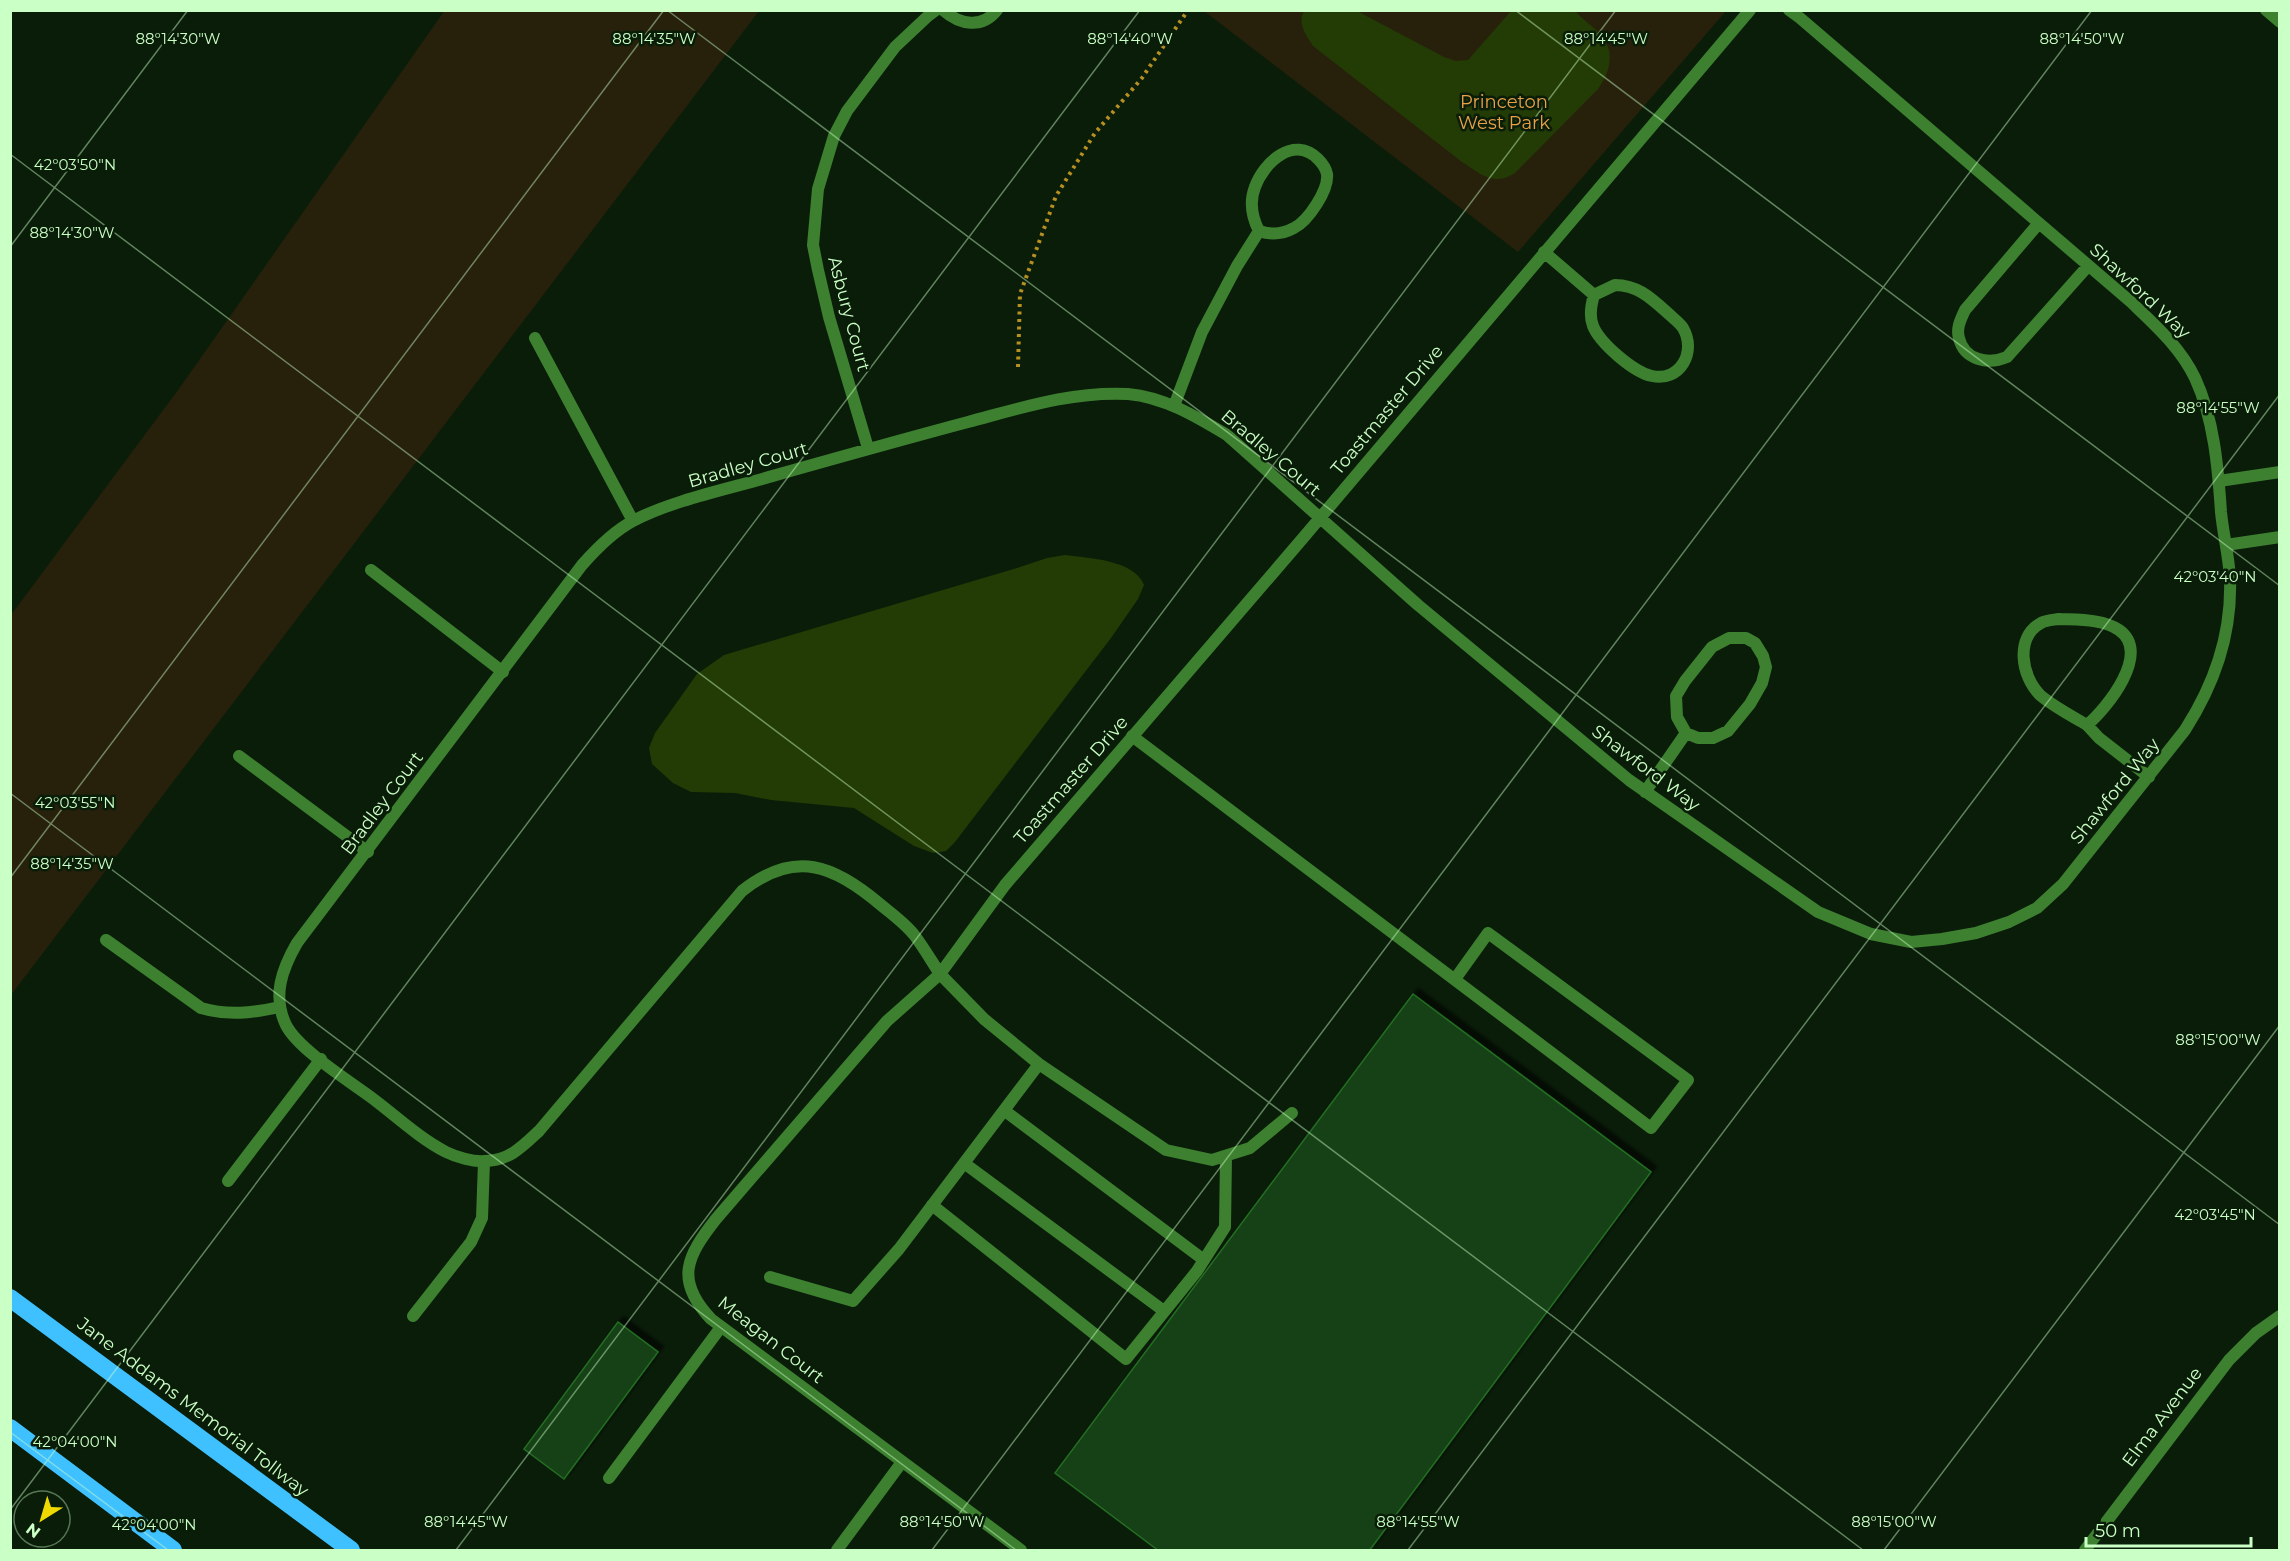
<svg xmlns="http://www.w3.org/2000/svg" width="2290" height="1561" font-family="Montserrat,sans-serif">
<defs>
<filter id="shadow"><feDropShadow dx="5.5" dy="-5.5" stdDeviation="1.5" flood-color="#0009"/></filter>
</defs>
<rect width="100%" height="100%" fill="#0a1d09"/>
<path fill="#27210c" d="M445,10L759,11L11,995V615L181,386Z
M1204,11H1726L1518,252Z"/>
<path fill="#233b04" d="M1304,11H1357L1444,57L1456,61L1468,60L1511,11H1575C1583,20 1595,27 1602,37C1616,53 1609,74 1598,89L1515,173C1493,187 1481,174 1462,162L1313,46C1306,35 1297,24 1304,11Z
M1065,555C1088,558 1135,560 1144,585L1138,599L1111,638L955,842L946,851L933,853L914,846L854,808L771,800L735,793L691,792L673,783L652,764L649,748L655,733L697,674L724,655L1017,568L1047,558Z"/>
<path fill="#143f14" stroke="#246e24" stroke-width="1.5" filter="url(#shadow)" d="M1413,994L1651,1172L1369,1551H1159L1055,1473Z
M618,1322L658,1352L564,1479L524,1449Z"/>
<g fill="none" stroke-linecap="round" stroke-linejoin="round">
<path stroke="#b79021" stroke-width="4" stroke-dasharray="3 4.5" stroke-linecap="butt" d="M1018,367L1020,294L1056,196L1095,133L1142,78L1188,10"/>
<path stroke="#3d8030" stroke-width="12" d="M371,570L503,672
M1132,736L1651,1128L1688,1080L1488,933L1455,979
M239,756L368,852
M106,940L201,1008C228,1016 252,1013 280,1007
M940,974L984,1019L1039,1064L1166,1150L1212,1160L1250,1148L1292,1113
M1005,1111L1204,1260
M964,1163L1164,1311
M228,1181L321,1059
M932,1205L1126,1359L1197,1271L1225,1227L1226,1156
M770,1277L853,1301L899,1249L1039,1064
M413,1316L471,1242L482,1218L484,1162
M609,1478L721,1327
M837,1550L902,1462"/>
<path stroke="#3d8030" stroke-width="12" d="M943,10C960,25 982,29 997,10
M2266,10L2280,22
M2039,223L1965,310C1961,319 1956,328 1959,338C1964,360 1988,365 2007,357L2088,266
M1544,252L1594,295
M1615,285C1639,285 1653,300 1670,315C1674,319 1680,323 1683,328C1697,352 1680,382 1652,376C1633,372 1600,343 1593,326C1589,316 1591,305 1594,295Z
M535,338L633,521
M1174,406L1202,332L1237,266L1259,231C1252,217 1249,202 1255,187C1264,162 1294,135 1318,159C1322,163 1326,168 1327,174C1329,190 1308,221 1294,228C1283,234 1271,235 1259,231
M868,448L829,317L818,270L813,245L818,189L834,136L847,111L895,47L928,16L936,10
M2219,481L2280,472
M2226,545L2280,537
M2059,619C2078,620 2103,619 2119,630C2152,653 2107,708 2087,725C2072,716 2054,707 2040,695C2021,676 2015,637 2041,623C2046,620 2053,620 2059,619Z
M1729,638H1746L1755,643L1763,656L1766,667L1762,683L1750,704L1728,731L1713,738H1698L1686,733L1677,717L1676,696L1685,681L1712,647Z
M2087,725L2099,738L2149,777
M1645,792L1686,733
M940,974C932,962 924,948 915,936C906,924 892,914 881,905C834,865 795,849 742,891L539,1131C523,1146 509,1161 485,1161C473,1162 456,1157 446,1152C419,1138 396,1116 372,1098C349,1081 298,1049 286,1025C272,996 282,969 297,943L582,565C597,548 614,531 633,521C672,500 733,488 776,475C840,457 904,439 968,422C1021,408 1072,391 1128,394C1164,397 1197,417 1227,435L1418,605L1629,780L1818,912L1871,934L1911,942L1942,939L1976,933L2009,922L2037,908L2063,884L2185,730C2214,685 2232,633 2230,579C2229,556 2223,534 2221,512C2218,467 2214,419 2195,378C2180,347 2155,325 2131,302L1800,18L1789,10
M1021,1550L711,1319C674,1280 687,1256 716,1219L887,1021L940,974L1005,885L1303,538L1750,10
M2085,1550L2229,1360L2256,1333L2280,1316"/>
<path stroke="#40c1ff" stroke-width="18" d="M10,1298L351,1550
M10,1428L173,1550"/>
</g>
<path fill="none" stroke="#caffc5" stroke-width="1.5" stroke-opacity="0.45" d="M667,10L2280,1225M1515,10L2280,586M10,154L1863,1550M10,247L188,10M10,793L1016,1550M10,878L664,10M10,1432L168,1550M10,1510L1140,10M456,1550L1616,10M932,1550L2092,10M1408,1550L2280,394M1884,1550L2280,1025"/>
<g text-anchor="middle" dominant-baseline="central" stroke-width="5" stroke-linejoin="round" paint-order="stroke">
<g font-size="18" fill="#e9a147" stroke="#0a1d09">
<text x="1504" y="102">Princeton<tspan x="1504" dy="21">West Park</tspan></text>
</g>
<g font-size="18" fill="#caffc5" stroke="#0a1d09">
<text transform="translate(2140 291) rotate(43)">Shawford Way</text>
<text transform="translate(849 314) rotate(75)">Asbury Court</text>
<text transform="translate(1387 410) rotate(-50)">Toastmaster Drive</text>
<text transform="translate(1271 453) rotate(40)">Bradley Court</text>
<text transform="translate(748 465) rotate(-16)">Bradley Court</text>
<text transform="translate(1646 768) rotate(37)">Shawford Way</text>
<text transform="translate(1071 780) rotate(-49)">Toastmaster Drive</text>
<text transform="translate(2115 791) rotate(-51)">Shawford Way</text>
<text transform="translate(382 803) rotate(-53)">Bradley Court</text>
<text transform="translate(771 1340) rotate(38)">Meagan Court</text>
<text transform="translate(193 1407) rotate(37)">Jane Addams Memorial Tollway</text>
<text transform="translate(2162 1417) rotate(-53)">Elma Avenue</text>
</g>
</g>
<g font-size="15" text-anchor="middle" fill="#caffc5" stroke="#0a1d09" stroke-width="5" stroke-linejoin="round" paint-order="stroke">
<text x="178" y="44">88°14'30"W</text>
<text x="654" y="44">88°14'35"W</text>
<text x="1130" y="44">88°14'40"W</text>
<text x="1606" y="44">88°14'45"W</text>
<text x="2082" y="44">88°14'50"W</text>
<text x="75" y="170">42°03'50"N</text>
<text x="72" y="238">88°14'30"W</text>
<text x="2218" y="413">88°14'55"W</text>
<text x="2215" y="582">42°03'40"N</text>
<text x="75" y="808">42°03'55"N</text>
<text x="72" y="869">88°14'35"W</text>
<text x="2218" y="1045">88°15'00"W</text>
<text x="2215" y="1220">42°03'45"N</text>
<text x="75" y="1447">42°04'00"N</text>
<text x="466" y="1527">88°14'45"W</text>
<text x="942" y="1527">88°14'50"W</text>
<text x="1418" y="1527">88°14'55"W</text>
<text x="1894" y="1527">88°15'00"W</text>
<text x="154" y="1530">42°04'00"N</text>
</g>
<rect width="2290" height="1561" fill="none" stroke="#caffc5" stroke-width="24"/>
<g transform="translate(42 1519) rotate(217)"><circle r="28" fill="#0a1d09" stroke="#577754" stroke-width="1.5"/>
<path d="M0-4.5L10 22L0 15L-10 22Z" fill="#f0d900"/>
<text y="-9" font-size="16" font-weight="bold" text-anchor="middle" fill="#caffc5">N</text>
</g>
<path d="M2086 1537v9h165v-9" fill="none" stroke="#caffc5" stroke-width="3"/>
<text x="2095" y="1537" font-size="18" fill="#caffc5" stroke="#0a1d09" stroke-width="4.5" paint-order="stroke">50 m</text>
</svg>
